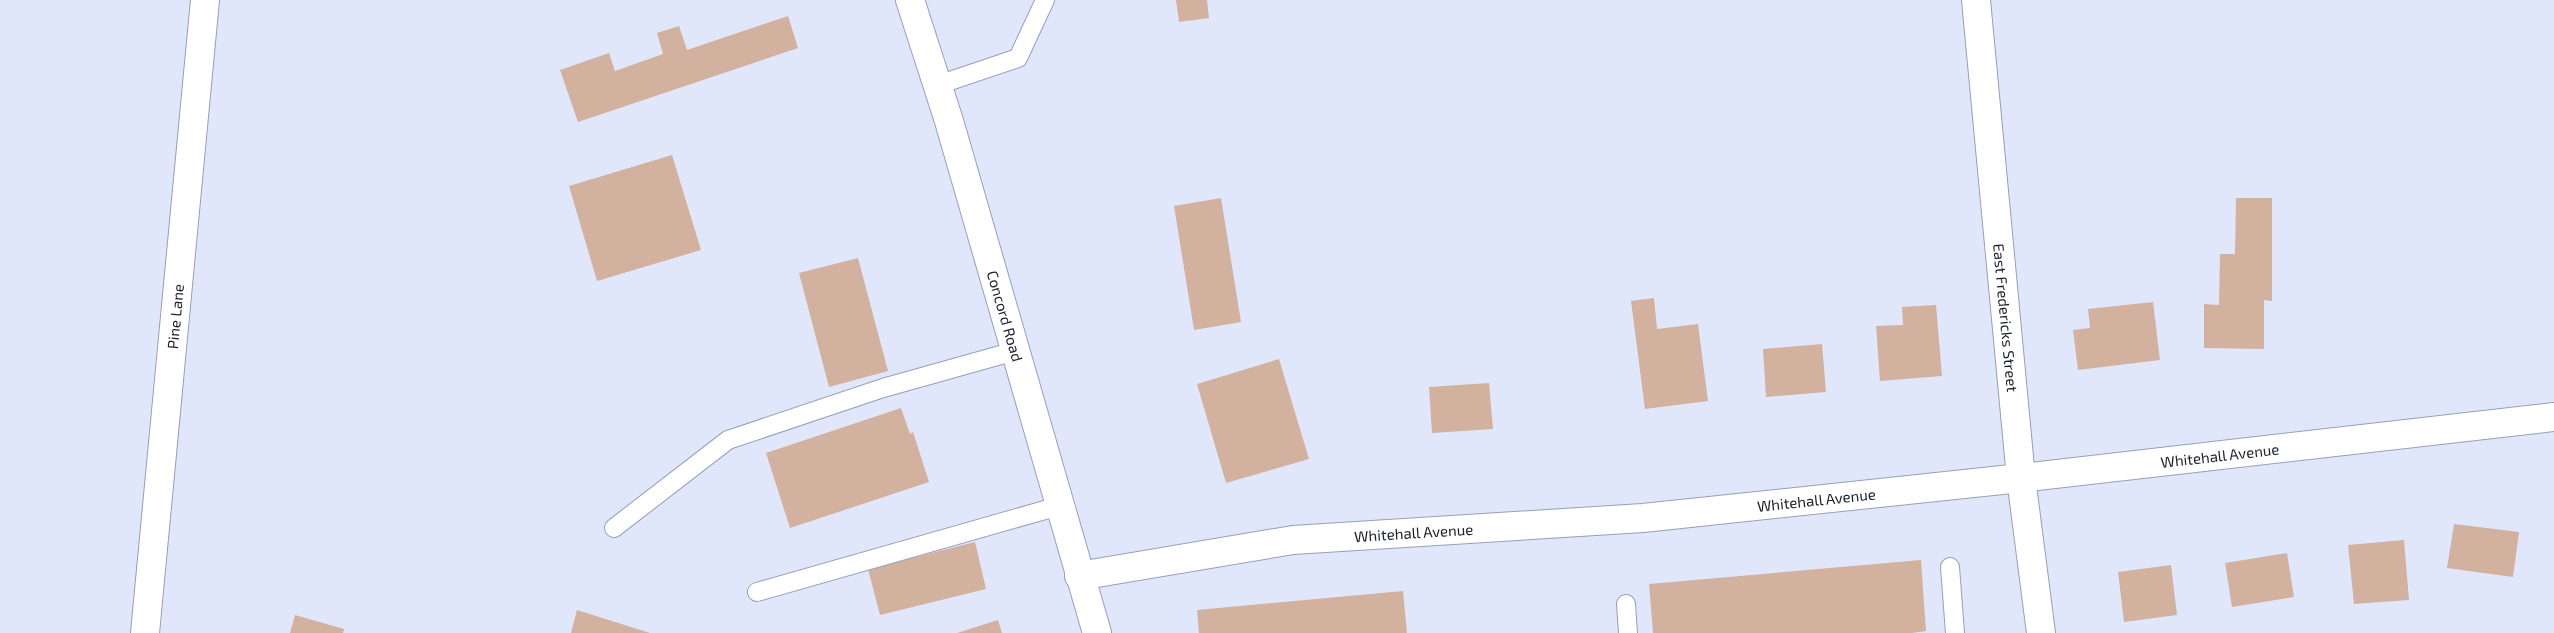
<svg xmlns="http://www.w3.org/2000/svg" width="2554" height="633" font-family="'Exo 2',sans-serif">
<rect width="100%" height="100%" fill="#e1e7fb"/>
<path fill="#d2b19e" d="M1176,0H1207L1209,18L1179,22Z
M788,16L798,48L578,122L560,70L609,53L615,71L663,54L657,33L679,26L687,50Z
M672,155L701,250L597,281L569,186Z
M1221,198L1241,322L1194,330L1174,206Z
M2236,198H2272V301L2264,300V349L2204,348V304L2219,305L2220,254H2235Z
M858,258L888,371L829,387L799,273Z
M1654,298L1657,329L1698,324L1708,401L1645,409L1631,301Z
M2153,302L2160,360L2078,370L2073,330L2090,328L2088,309Z
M1936,305L1942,376L1880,381L1876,326L1903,325L1902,307Z
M1822,344L1826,392L1766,397L1763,349Z
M1279,359L1309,459L1226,483L1197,384Z
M1489,383L1493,429L1432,433L1429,387Z
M901,408L910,434L913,432L929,482L790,528L766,453Z
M2454,524L2519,532L2513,577L2447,568Z
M2404,540L2409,600L2354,604L2348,545Z
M975,542L986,589L880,615L868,569Z
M2287,553L2294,597L2232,607L2225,563Z
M1921,560L1926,631L1912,633H1653L1649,584Z
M2171,565L2177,615L2124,622L2118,572Z
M1403,591L1407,633H1199L1197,610Z
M577,610L650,633H571Z
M295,615L344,629L343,633H290Z
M998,620L1002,633H957Z"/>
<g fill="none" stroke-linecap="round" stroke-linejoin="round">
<g stroke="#969ebd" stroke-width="20">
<path id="lane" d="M938,85L1018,58L1045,0
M614,528L728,440L883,388L1015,351
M1950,567L1955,633
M757,592L1059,506
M1626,604L1628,633"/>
</g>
<g stroke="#969ebd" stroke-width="30">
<g id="street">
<path id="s1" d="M1976,0L2021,478L2041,633"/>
<path id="s2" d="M145,633L205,0"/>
</g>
</g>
<g stroke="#969ebd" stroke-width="30">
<g id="secondary">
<path id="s3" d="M910,0L949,121L1097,633"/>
<path id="s4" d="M1079,576L1293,540L1643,518L2021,478L2554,417"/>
</g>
</g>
<use href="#lane" stroke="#fff" stroke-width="18"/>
<use href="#street" stroke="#fff" stroke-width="28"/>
<use href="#secondary" stroke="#fff" stroke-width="28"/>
</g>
<g text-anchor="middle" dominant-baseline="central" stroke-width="5" stroke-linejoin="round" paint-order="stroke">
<g font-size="15" fill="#1c1f2b" stroke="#f2f4fb">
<text stroke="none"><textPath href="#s2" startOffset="318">Pine Lane</textPath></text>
<text stroke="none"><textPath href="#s3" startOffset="330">Concord Road</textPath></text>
<text stroke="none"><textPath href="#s1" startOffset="319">East Fredericks Street</textPath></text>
<text stroke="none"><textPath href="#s4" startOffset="1148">Whitehall Avenue</textPath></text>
<text stroke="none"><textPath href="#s4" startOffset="742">Whitehall Avenue</textPath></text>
<text stroke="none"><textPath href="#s4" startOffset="338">Whitehall Avenue</textPath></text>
</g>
</g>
</svg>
